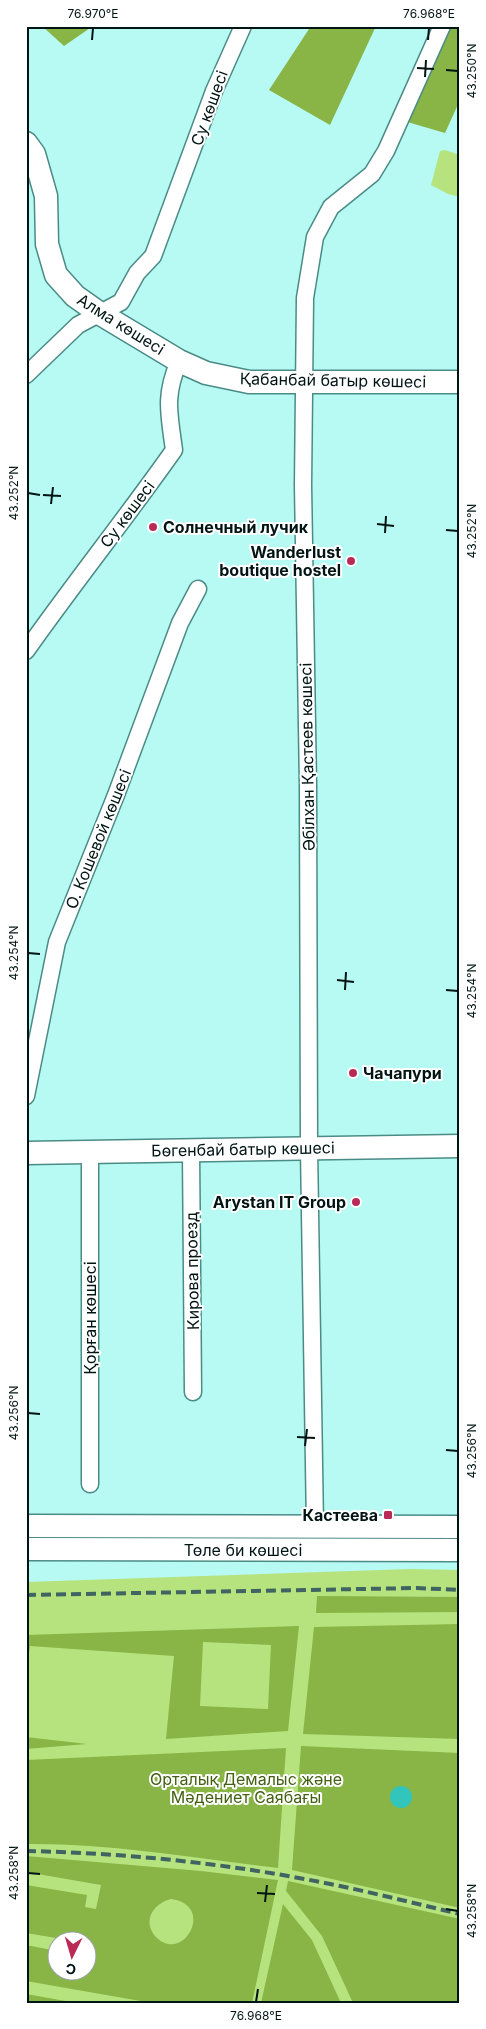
<svg xmlns="http://www.w3.org/2000/svg" width="486" height="2029" font-family="Inter,sans-serif">
<rect width="100%" height="100%" fill="#b7f9f3"/>
<path fill="#b6e37e" fill-rule="evenodd" d="M445,150L460,155V197L448,194L431,185L440,151Z
M411,1569L460,1570V2003H26V1582ZM58,1942H88V1972H58Z"/>
<path fill="#88b546" fill-rule="evenodd" d="M42,26H93L64,46Z
M308,26H376L330,125L269,90L309,29Z
M448,26H460V100L445,133L404,121Z
M317,1596L460,1597V1612L316,1613Z
M460,1624V1739L303,1734L314,1627Z
M299,1626L288,1731L166,1739L174,1656L30,1646L26,1674V1635ZM203,1642L271,1645L268,1709L200,1706Z
M26,1737L87,1744L26,1749Z
M301,1746L460,1753V1908L292,1870Z
M286,1748L278,1868C194,1858 110,1843 26,1844V1760Z
M26,1856L201,1871L278,1880L252,2003H152L26,1981V1945L57,1951L58,1972H88V1942L62,1941V1939L26,1933V1885L87,1895L85,1907L96,1909L101,1885L26,1872ZM171,1899C217,1905 182,1966 155,1936C142,1920 154,1903 171,1899Z
M288,1881L460,1919V2003H353L322,1936L286,1891Z
M283,1904L312,1940L341,2003H261Z
M26,1994L77,2003H26Z"/>
<path fill="#32c5bc" d="M390 1797a11 11 0 1 1 22 0a11 11 0 1 1-22 0Z"/>
<g fill="none" stroke-linecap="round" stroke-linejoin="round">
<g stroke="#4b8b86" stroke-width="19">
<path id="street" d="M26,375L78,325L121,302L137,273L153,256L214,91L243,26
M26,651C74,583 126,518 174,450C169,413 164,396 179,361
M26,1096L57,942L116,795L180,623L198,589
M191,1151L193,1392
M90,1484V1152
M315,1527L309,1148L308,786L303,485L305,298L315,237L331,207L372,174L386,151L442,26"/>
</g>
<g stroke="#4b8b86" stroke-width="25">
<path id="secondary" d="M26,143L34,154L46,196L47,244L56,275L75,296L99,313L179,361L206,373L249,382H460
M26,1153L460,1146
M26,1526L460,1527
M26,1549L460,1550"/>
</g>
<use href="#street" stroke="#fff" stroke-width="16"/>
<use href="#secondary" stroke="#fff" stroke-width="22"/>
<path stroke="#406461" stroke-width="4" stroke-dasharray="10 5" stroke-linecap="butt" d="M26,1595L417,1588L460,1590
M26,1851C124,1853 224,1863 320,1882C367,1891 413,1903 460,1914"/>
</g>
<path fill="none" stroke="#001413" stroke-width="2" d="M92,40L93,28M428,40L429,28M417,68L434,69M446,70L458,71M425,77L426,60M28,493L40,495M43,495L61,496M51,504L53,487M377,524L394,526M446,530L458,531M385,533L386,516M28,953L40,954M337,980L354,982M345,990L346,972M446,990L458,991M28,1413L40,1414M297,1437L315,1438M305,1446L307,1429M446,1450L458,1451M28,1873L40,1874M257,1893L275,1894M265,1902L267,1885M446,1909L458,1911M256,2002L258,1989"/>
<g fill="#b92a56" stroke="#fff" stroke-width="2">
<circle cx="153" cy="527" r="5"/>
<circle cx="351" cy="561" r="5"/>
<circle cx="353" cy="1073" r="5"/>
<circle cx="356" cy="1202" r="5"/>
<rect x="383" y="1510" width="10" height="10" rx="2.5"/>
</g>
<g text-anchor="middle" dominant-baseline="central" stroke-width="4" stroke-linejoin="round" paint-order="stroke">
<g font-size="16" fill="#001413" stroke="#fff">
<text transform="translate(209 108) rotate(-70)">Су көшесі</text>
<text transform="translate(121 324) rotate(32)">Алма көшесі</text>
<text transform="translate(333 380) rotate(1)">Қабанбай батыр көшесі</text>
<text transform="translate(127 514) rotate(-53)">Су көшесі</text>
<text transform="translate(307 757) rotate(-91)">Әбілхан Қастеев көшесі</text>
<text transform="translate(98 839) rotate(-68)">О. Кошевой көшесі</text>
<text transform="translate(243 1149) rotate(-1)">Бөгенбай батыр көшесі</text>
<text transform="translate(192 1271) rotate(-91)">Кирова проезд</text>
<text transform="translate(90 1318) rotate(-90)">Қорған көшесі</text>
<text x="243" y="1550">Төле би көшесі</text>
</g>
<g font-size="16" font-weight="bold" fill="#001413" stroke="#fff" text-anchor="end">
<text x="163" y="527" text-anchor="start">Солнечный лучик</text>
<text x="341" y="552">Wanderlust<tspan x="341" dy="18">boutique hostel</tspan></text>
<text x="363" y="1073" text-anchor="start">Чачапури</text>
<text x="346" y="1202">Arystan IT Group</text>
<text x="378" y="1515">Кастеева</text>
</g>
<g font-size="16" fill="#436013" stroke="#fff">
<text x="246" y="1779">Орталық Демалыс және<tspan x="246" dy="18">Мәдениет Саябағы</tspan></text>
</g>
</g>
<rect width="486" height="2029" fill="none" stroke="#ffffff" stroke-width="55"/>
<g transform="translate(72 1956) rotate(185)"><circle r="24" fill="#ffffff" stroke="#99a1a1"/>
<path d="M0-4L9 19L0 12L-9 19Z" fill="#b92a56"/>
<text y="-8" font-size="14" font-weight="bold" text-anchor="middle" fill="#001413">С</text>
</g>
<rect x="28" y="28" width="430" height="1974" fill="none" stroke="#001413" stroke-width="2"/>
<g font-size="12" text-anchor="middle" fill="#001413">
<text x="93" y="18">76.970°E</text>
<text x="429" y="18">76.968°E</text>
<text transform="translate(472 71) rotate(-90)" y="4">43.250°N</text>
<text transform="translate(14 493) rotate(-90)" y="4">43.252°N</text>
<text transform="translate(472 531) rotate(-90)" y="4">43.252°N</text>
<text transform="translate(14 953) rotate(-90)" y="4">43.254°N</text>
<text transform="translate(472 991) rotate(-90)" y="4">43.254°N</text>
<text transform="translate(14 1413) rotate(-90)" y="4">43.256°N</text>
<text transform="translate(472 1451) rotate(-90)" y="4">43.256°N</text>
<text transform="translate(14 1873) rotate(-90)" y="4">43.258°N</text>
<text transform="translate(472 1911) rotate(-90)" y="4">43.258°N</text>
<text x="256" y="2020">76.968°E</text>
</g>
</svg>
